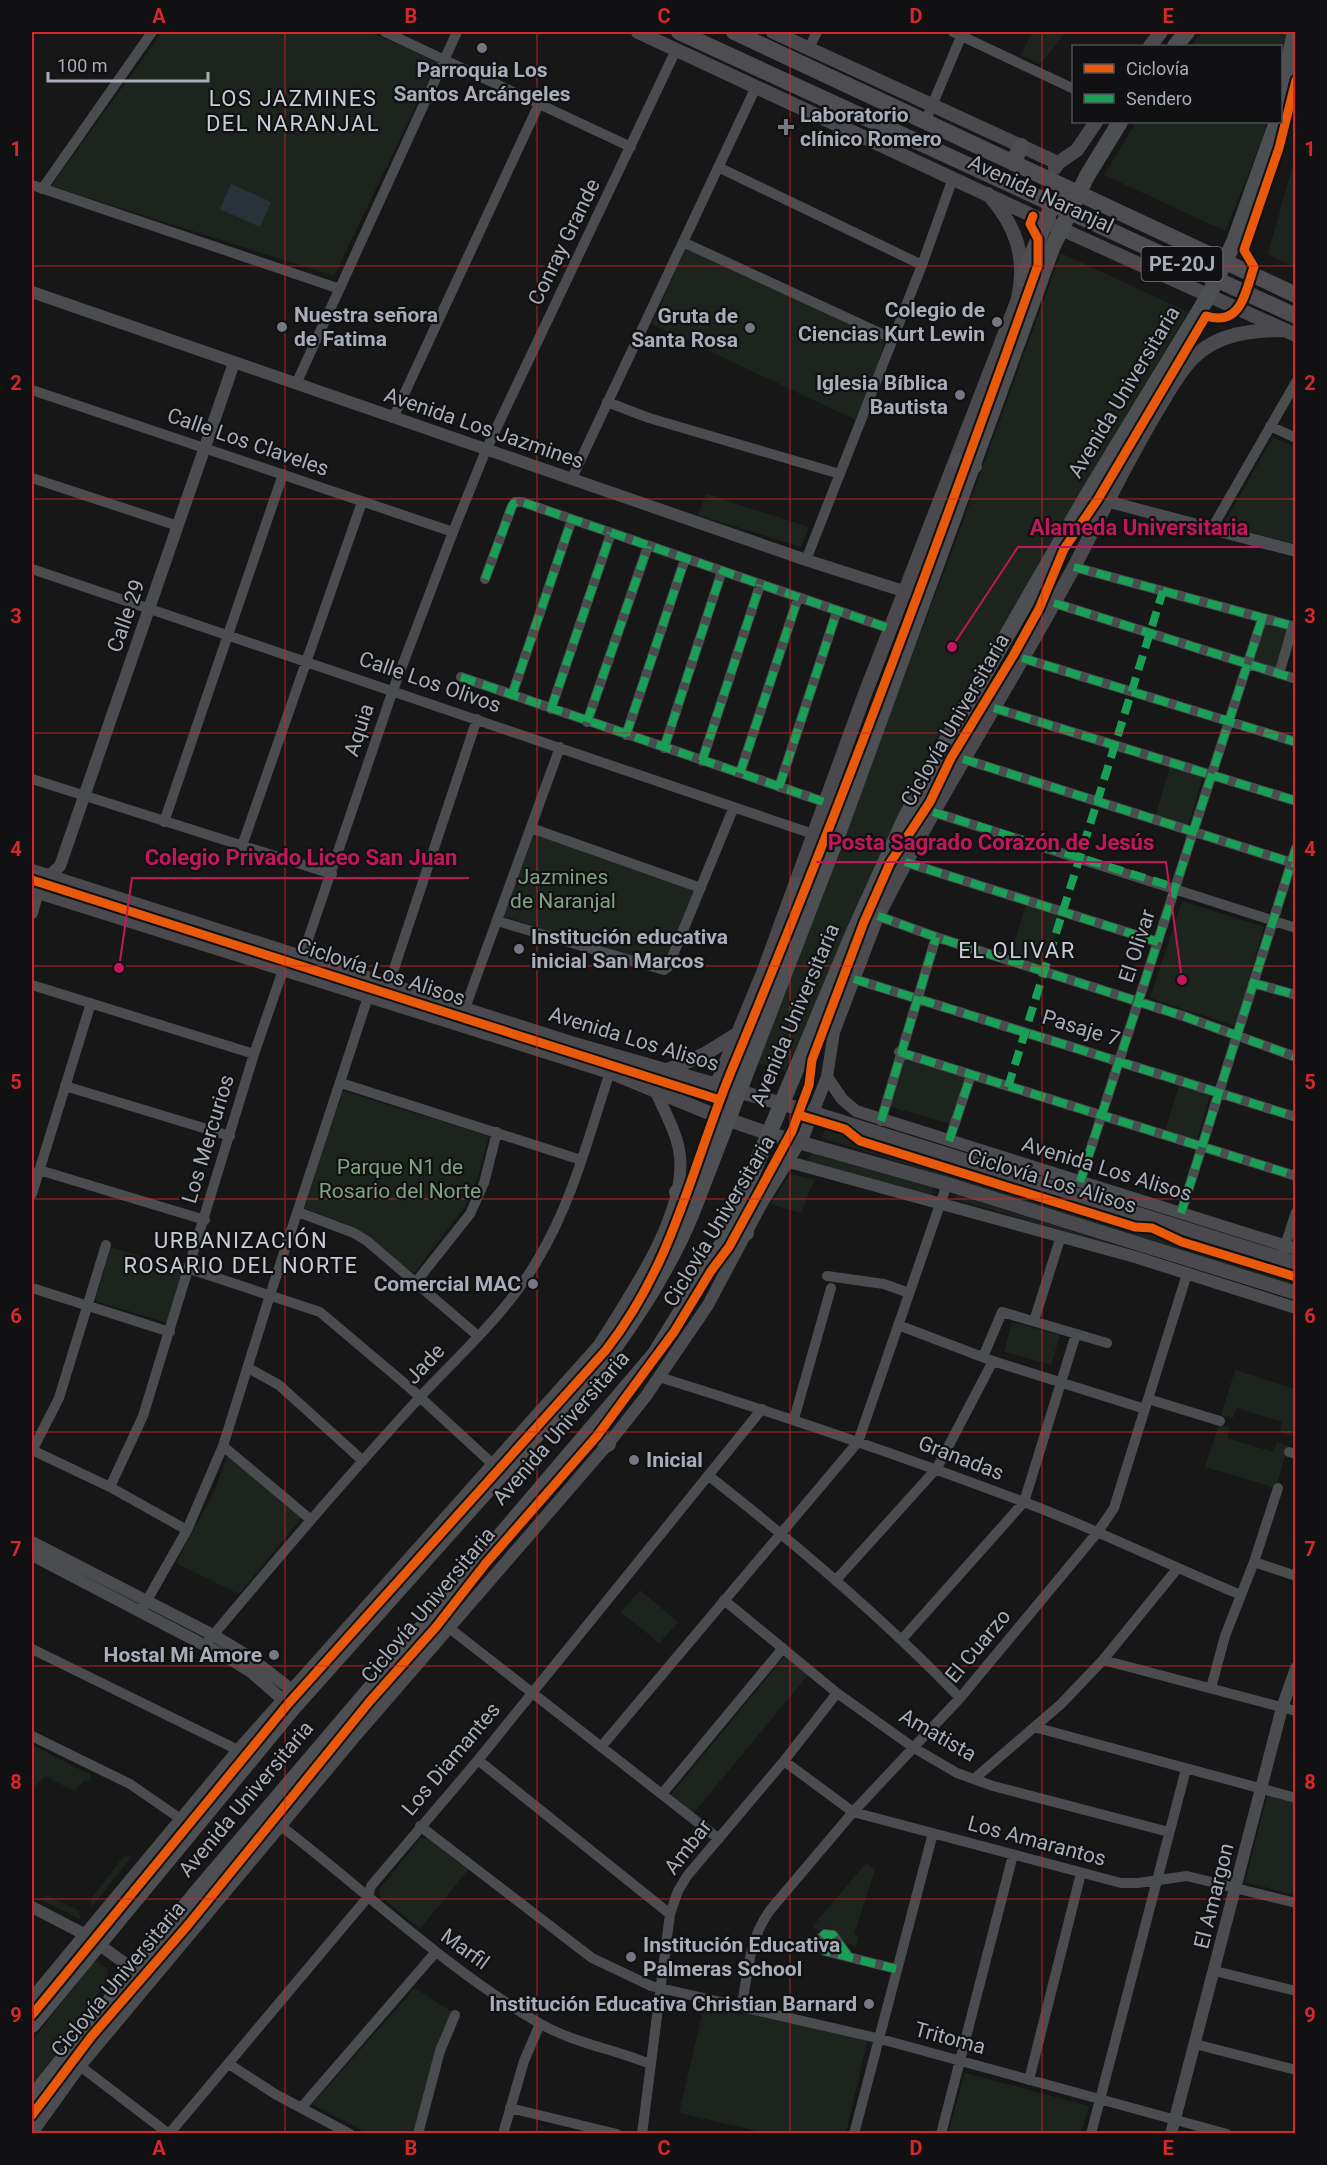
<svg xmlns="http://www.w3.org/2000/svg" width="1327" height="2165" font-family="Roboto,sans-serif">
<rect width="100%" height="100%" fill="#171717"/>
<path fill="#1d241e" d="M162,32H370L437,62L334,276L51,186Z
M1032,32H1066L1040,64L1021,55Z
M1202,32H1288L1281,64L1280,46H1191Z
M1136,122H1267L1263,138L1225,231L1104,175Z
M1295,157V268L1268,254Z
M686,248L885,341L860,422L652,324Z
M1061,253L1188,312L935,741L785,1071L754,1062L948,562Z
M1273,437L1295,447V544L1223,525Z
M706,494L809,527L801,547L698,515Z
M1264,621L1295,629L1284,672L1252,661Z
M1170,766L1203,776L1188,827L1155,817Z
M534,834L698,889L665,963L655,965L503,916Z
M1027,901L1062,913L1045,967L1010,957Z
M1182,901L1264,927L1235,1026L1150,998Z
M902,1059L965,1077L950,1124L888,1106Z
M1179,1086L1210,1095L1197,1140L1165,1131Z
M343,1091L489,1136L478,1177L465,1207L414,1273L346,1224L304,1208Z
M828,1122L1295,1269V1286L822,1138Z
M817,1148L933,1185L932,1195L803,1164Z
M791,1174L814,1180L801,1213L770,1204Z
M957,1195L1141,1253L954,1199Z
M111,1247L184,1269L168,1323L95,1301Z
M1012,1322L1060,1335L1051,1365L1004,1352Z
M1235,1370L1295,1389V1422L1292,1436L1280,1432L1282,1422L1237,1408L1233,1418L1221,1415Z
M1219,1424L1230,1427L1227,1438L1273,1452L1277,1442L1288,1446L1276,1488L1205,1467Z
M228,1455L302,1517L239,1594L176,1563L214,1492Z
M640,1590L678,1622L659,1643L621,1612Z
M784,1657L789,1658L808,1675L692,1815L669,1797Z
M32,1745L91,1775L90,1782L85,1780L74,1791L45,1776L32,1789Z
M1268,1793L1295,1801V1895L1245,1882Z
M427,1838L468,1870L420,1929L379,1895V1890L420,1839Z
M132,1856L92,1907L91,1899L123,1857Z
M866,1863L875,1870L854,1934L858,1936L856,1947C843,1943 839,1932 827,1927L818,1931L813,1926Z
M47,1896L79,1910L80,1919L40,1899Z
M98,1962L107,1968L108,1979L32,2091V2041L92,1963Z
M415,1988L452,2012L442,2033L413,2133H367L312,2104Z
M704,2006L743,2015L745,2008L868,2038L846,2133H766L679,2113Z
M965,2073L1089,2106L1081,2133H948Z"/>
<path fill="#2a3239" d="M231,184L271,202L260,227L220,209Z"/>
<g fill="none" stroke-linecap="round" stroke-linejoin="round">
<path stroke="#4b4c50" stroke-width="10" d="M385,32L631,147
M953,32L1074,89
M809,48L817,32
M925,122L963,32
M718,167L922,265
M32,185L337,288
M42,189L152,32
M683,242L893,339
M296,384L457,32
M32,390L453,532
M607,402L649,418L840,474
M393,418L539,104
M1270,426L1296,438
M32,478L178,526
M572,478L756,87
M1211,530L1296,382
M806,560L922,265L953,178
M1074,567L1296,627
M32,569L816,835
M485,579L512,506L515,502H522L891,629
M1054,603L1296,679
M1022,658L1296,742
M1279,674L1293,626
M461,677L827,803
M512,695L572,519
M994,708L1296,801
M551,709L611,533
M587,722L648,546
M626,735L685,559
M664,748L722,571
M963,759L1296,864
M702,761L760,585
M740,773L798,598
M32,779L332,874
M779,787L837,611
M933,812L1296,928
M164,822L283,474
M531,828L701,888
M242,846L362,502
M905,862L1158,942
M878,916L936,937L1183,1016L1296,1057
M497,921L664,970L668,967L733,809
M302,957L393,690L453,532L486,450L676,50
M854,979L1296,1117
M1253,983L1296,995
M389,984L477,719
M32,985L254,1054
M465,1008L560,747
M899,1052L1296,1176
M341,1083L581,1160
M65,1086L230,1136
M881,1121L936,937
M949,1141L971,1075
M39,1170L205,1220
M1080,1182L1262,619
M32,1194L91,1003
M298,1212L354,1233L367,1241L478,1336
M1181,1213L1296,848
M1283,1252L1296,1212
M190,1269L320,1312L410,1388L498,1469
M827,1276L884,1284L909,1293
M416,1282L470,1214L484,1183L497,1132
M32,1288L170,1332
M1034,1321L1061,1236
M898,1325L993,1361L1145,1409
M983,1357L1002,1312L1107,1343
M248,1368L279,1385L363,1461
M659,1377C782,1415 904,1457 1024,1502C1098,1530 1168,1565 1241,1595
M1148,1399L1220,1421
M794,1419L831,1288
M223,1446L310,1519
M32,1450L110,1487L187,1530
M32,1451L59,1398L106,1245
M1289,1452L1296,1454
M709,1476C797,1545 882,1617 960,1698
M110,1487L143,1416L254,1054L283,970
M1254,1562L1296,1576
M836,1580L937,1468L993,1361
M724,1600L837,1693L914,1748L957,1773L993,1786L1169,1832
M141,1611L187,1530L223,1446L270,1295L368,997
M448,1627L719,1839
M903,1638L1024,1502L1076,1334
M205,1645C275,1561 346,1478 420,1397C461,1353 508,1312 538,1259C572,1203 589,1135 610,1072
M32,1649L238,1750L251,1760
M1103,1660L1296,1711
M1211,1688L1225,1636L1254,1562L1278,1488
M1034,1727L1296,1798
M32,1736L130,1784L188,1824
M601,1747L858,1442L947,1184
M478,1760L670,1914
M784,1761L853,1812L1121,1883H1138L1187,1876L1296,1903
M974,1779L1061,1704L1103,1660L1177,1569
M662,1794L783,1648
M281,1826C367,1892 445,1968 539,2023C573,2043 614,2049 650,2064
M420,1826L592,1958L651,1986L877,2038L1227,2134
M848,1956L833,1935L825,1934L821,1938L819,1944L825,1951L896,1969
M1215,1971L1296,1991
M742,2005C748,1971 749,1938 771,1909L853,1812L960,1698L1097,1533L1114,1508L1187,1274
M1195,2044L1296,2070
M229,2064L275,2094L350,2134
M80,2066L169,2134
M1029,2080L1081,1873
M301,2108L435,1953
M510,2108L617,2134
M169,2134L368,1897L371,1886L478,1760L762,1409
M418,2134L440,2051L455,2015
M503,2134L524,2061L540,2024
M642,2134L670,1914L678,1891L687,1876L784,1761L837,1693
M854,2134L933,1833
M941,2134L1013,1855
M1091,2134L1186,1769"/>
<path stroke="#4b4c50" stroke-width="12" d="M32,292L806,560L925,598
M1087,496L1296,551
M32,913L40,884L60,866L234,363
M878,917L834,1032L827,1077L842,1099L856,1111L1296,1249
M789,1162L1135,1257L1296,1308
M32,1542L213,1635L248,1656L292,1690
M32,1555L225,1656L251,1672L283,1700
M32,1907L86,1935L134,1970
M32,1998L238,1750L599,1345C629,1297 686,1215 680,1157C678,1134 665,1113 656,1092
M32,2133L80,2066L353,1739L608,1444L646,1396L708,1305L762,1203L804,1135L827,1077
M1171,2134L1282,1708L1296,1668"/>
<path stroke="#4a4a4e" stroke-width="14" d="M638,32L1046,222L1296,335
M773,32L1058,163
M1150,46L1161,32
M1055,168L1058,163L1077,150L1096,122
M32,871L571,1043L814,1113L1296,1263
M32,890L610,1072L714,1115L770,1134L947,1184L1296,1293
M878,916C938,796 1011,684 1074,567C1101,515 1127,461 1157,411C1168,393 1178,373 1193,358C1218,333 1252,330 1285,330
M663,1072L705,1054L737,1034
M716,1086L763,973L863,699L1018,299C1027,256 1016,226 988,194"/>
<path stroke="#4d4f52" stroke-width="16" d="M1175,46L1187,32
M1280,103L1295,32
M957,461L974,466
M797,885L799,926
M855,933L878,916
M677,1192L697,1200
M731,1225L746,1233
M591,1430L608,1444
M390,1666L432,1645
M32,2025L293,1708L614,1348C645,1305 673,1260 693,1210L835,842L1052,248L1087,176L1120,122
M32,2098L197,1892L655,1354L724,1241L852,936L904,821L937,757L1087,496L1209,295L1234,242L1277,122"/>
<path stroke="#4e4e52" stroke-width="16" d="M679,32L1296,316
M734,32L1296,295
M1013,163L1021,146
M1022,279L1053,204L1063,200"/>
<path stroke="#1a9f57" stroke-width="8" stroke-dasharray="15 8" stroke-linecap="butt" d="M1074,567L1296,627
M485,579L512,506L515,502H522L891,629
M1054,603L1296,679
M1022,658L1296,742
M461,677L827,803
M512,695L572,519
M994,708L1296,801
M551,709L611,533
M587,722L648,546
M626,735L685,559
M664,748L722,571
M963,759L1296,864
M702,761L760,585
M740,773L798,598
M779,787L837,611
M933,812L1177,888
M905,862L1158,942
M878,916L936,937L1183,1016L1296,1057
M854,979L1296,1117
M1253,983L1296,995
M899,1052L1296,1176
M1008,1087L1163,591
M881,1121L936,937
M949,1141L971,1075
M1080,1182L1262,619
M1181,1213L1296,848
M848,1956L833,1935L825,1934L821,1938L819,1944L825,1951L896,1969"/>
<g stroke="#111113" stroke-width="13">
<path id="cycleway" d="M32,880L720,1100
M799,1115L845,1129L860,1141L1135,1227L1152,1228L1182,1242L1296,1277
M32,2015L288,1704L606,1350C676,1260 692,1163 735,1062C844,799 942,533 1038,265V239L1030,224L1033,216
M32,2115L91,2037L188,1925L370,1701L436,1627L486,1563L597,1436L674,1332L711,1271L729,1247L792,1131L809,1085L812,1060L864,922L890,863L930,802L951,758L1013,656L1039,609L1064,549L1098,499L1206,316C1241,327 1245,293 1254,267L1244,250L1279,148L1296,80"/>
</g>
<use href="#cycleway" stroke="#e8590c" stroke-width="9"/>
</g>
<path fill="none" stroke="#d62828" stroke-width="1.5" stroke-opacity="0.55" d="M285,32V2134M537,32V2134M790,32V2134M1042,32V2134M32,266H1296M32,499H1296M32,733H1296M32,966H1296M32,1199H1296M32,1432H1296M32,1666H1296M32,1899H1296"/>
<g fill="#757880" stroke="#111113" stroke-width="2">
<circle cx="482" cy="48" r="6"/>
<path d="M783 118h6v6h6v6h-6v6h-6v-6h-6v-6h6z"/>
<circle cx="997" cy="322" r="6"/>
<circle cx="282" cy="327" r="6"/>
<circle cx="750" cy="328" r="6"/>
<circle cx="960" cy="395" r="6"/>
<circle cx="519" cy="949" r="6"/>
<circle cx="533" cy="1284" r="6"/>
<circle cx="634" cy="1460" r="6"/>
<circle cx="274" cy="1655" r="6"/>
<circle cx="631" cy="1957" r="6"/>
<circle cx="869" cy="2004" r="6"/>
</g>
<g text-anchor="middle" dominant-baseline="central" stroke-width="4.5" stroke-linejoin="round" paint-order="stroke">
<rect fill="#111113" stroke="#7b7e86" stroke-width="1.5" x="1141.5" y="247" width="81" height="34" rx="4.5"/>
<g font-size="20" font-weight="bold" fill="#a8adb8">
<text x="1182" y="264">PE-20J</text>
</g>
<g font-size="21" font-weight="bold" fill="#a8adb8" stroke="#111113" text-anchor="end">
<text x="482" y="70" text-anchor="middle">Parroquia Los<tspan x="482" dy="24">Santos Arcángeles</tspan></text>
<text x="800" y="115" text-anchor="start">Laboratorio<tspan x="800" dy="24">clínico Romero</tspan></text>
<text x="985" y="310">Colegio de<tspan x="985" dy="24">Ciencias Kurt Lewin</tspan></text>
<text x="294" y="315" text-anchor="start">Nuestra señora<tspan x="294" dy="24">de Fatima</tspan></text>
<text x="738" y="316">Gruta de<tspan x="738" dy="24">Santa Rosa</tspan></text>
<text x="948" y="383">Iglesia Bíblica<tspan x="948" dy="24">Bautista</tspan></text>
<text x="531" y="937" text-anchor="start">Institución educativa<tspan x="531" dy="24">inicial San Marcos</tspan></text>
<text x="521" y="1284">Comercial MAC</text>
<text x="646" y="1460" text-anchor="start">Inicial</text>
<text x="262" y="1655">Hostal Mi Amore</text>
<text x="643" y="1945" text-anchor="start">Institución Educativa<tspan x="643" dy="24">Palmeras School</tspan></text>
<text x="857" y="2004">Institución Educativa Christian Barnard</text>
</g>
<g font-size="21" fill="#a8adb8" stroke="#111113">
<text transform="translate(1041 194) rotate(25)">Avenida Naranjal</text>
<text transform="translate(564 242) rotate(-64)">Conray Grande</text>
<text transform="translate(1124 392) rotate(-59)">Avenida Universitaria</text>
<text transform="translate(484 428) rotate(19)">Avenida Los Jazmines</text>
<text transform="translate(248 442) rotate(19)">Calle Los Claveles</text>
<text transform="translate(126 616) rotate(-71)">Calle 29</text>
<text transform="translate(430 682) rotate(19)">Calle Los Olivos</text>
<text transform="translate(955 720) rotate(-60)">Ciclovía Universitaria</text>
<text transform="translate(359 730) rotate(-72)">Aquia</text>
<text transform="translate(1137 946) rotate(-72)">El Olivar</text>
<text transform="translate(381 972) rotate(18)">Ciclovía Los Alisos</text>
<text transform="translate(795 1015) rotate(-67)">Avenida Universitaria</text>
<text transform="translate(1081 1028) rotate(17)">Pasaje 7</text>
<text transform="translate(634 1039) rotate(17)">Avenida Los Alisos</text>
<text transform="translate(208 1139) rotate(-73)">Los Mercurios</text>
<text transform="translate(1107 1169) rotate(17)">Avenida Los Alisos</text>
<text transform="translate(1052 1181) rotate(17)">Ciclovía Los Alisos</text>
<text transform="translate(719 1221) rotate(-59)">Ciclovía Universitaria</text>
<text transform="translate(425 1364) rotate(-47)">Jade</text>
<text transform="translate(561 1428) rotate(-49)">Avenida Universitaria</text>
<text transform="translate(961 1458) rotate(21)">Granadas</text>
<text transform="translate(428 1605) rotate(-50)">Ciclovía Universitaria</text>
<text transform="translate(978 1646) rotate(-50)">El Cuarzo</text>
<text transform="translate(938 1735) rotate(30)">Amatista</text>
<text transform="translate(451 1759) rotate(-50)">Los Diamantes</text>
<text transform="translate(246 1799) rotate(-50)">Avenida Universitaria</text>
<text transform="translate(1037 1841) rotate(15)">Los Amarantos</text>
<text transform="translate(688 1847) rotate(-52)">Ambar</text>
<text transform="translate(1214 1896) rotate(-76)">El Amargon</text>
<text transform="translate(465 1949) rotate(36)">Marfil</text>
<text transform="translate(118 1979) rotate(-50)">Ciclovía Universitaria</text>
<text transform="translate(950 2038) rotate(15)">Tritoma</text>
</g>
<g font-size="21" fill="#7fa381" stroke="#111113">
<text x="563" y="877">Jazmines<tspan x="563" dy="24">de Naranjal</tspan></text>
<text x="400" y="1167">Parque N1 de<tspan x="400" dy="24">Rosario del Norte</tspan></text>
</g>
<g font-size="22" letter-spacing="1.5" fill="#c9ccd4" stroke="#111113">
<text x="293" y="98">LOS JAZMINES<tspan x="293" dy="25">DEL NARANJAL</tspan></text>
<text x="1017" y="950">EL OLIVAR</text>
<text x="241" y="1240">URBANIZACIÓN<tspan x="241" dy="25">ROSARIO DEL NORTE</tspan></text>
</g>
</g>
<path fill="none" stroke="#c2185b" stroke-width="2" d="M952 647L1018 547H1261M1182 980L1166 862H816M119 968L132 878H469"/>
<g fill="#c2185b" stroke="#111113" stroke-width="2">
<circle cx="952" cy="647" r="6"/>
<circle cx="1182" cy="980" r="6"/>
<circle cx="119" cy="968" r="6"/>
</g>
<g font-size="22" text-anchor="middle" font-weight="bold" fill="#c2185b" stroke="#111113" stroke-width="4.5" stroke-linejoin="round" paint-order="stroke">
<text x="1139" y="535">Alameda Universitaria</text>
<text x="991" y="850">Posta Sagrado Corazón de Jesús</text>
<text x="301" y="865">Colegio Privado Liceo San Juan</text>
</g>
<rect width="1327" height="2165" fill="none" stroke="#111113" stroke-width="66"/>
<rect x="1072" y="45" width="210" height="78" fill="#111113" stroke="#4d4f55" stroke-width="1.5"/>
<rect x="1084" y="64" width="30" height="9" fill="#e8590c" stroke="#4d4f55" stroke-width="1.5"/>
<text x="1126" y="75" font-size="18" fill="#a8adb8">Ciclovía</text>
<rect x="1084" y="94" width="30" height="9" fill="#1a9f57" stroke="#4d4f55" stroke-width="1.5"/>
<text x="1126" y="105" font-size="18" fill="#a8adb8">Sendero</text>
<path d="M48 72v9h160v-9" fill="none" stroke="#a8adb8" stroke-width="3"/>
<text x="57" y="72" font-size="18" fill="#a8adb8" stroke="#111113" stroke-width="4.5" paint-order="stroke">100 m</text>
<rect x="33" y="33" width="1261" height="2099" fill="none" stroke="#d62828" stroke-width="2"/>
<g font-size="20" text-anchor="middle" font-weight="bold" fill="#d62828">
<text x="159" y="23">A</text>
<text x="411" y="23">B</text>
<text x="664" y="23">C</text>
<text x="916" y="23">D</text>
<text x="1168" y="23">E</text>
<text x="16" y="156">1</text>
<text x="1310" y="156">1</text>
<text x="16" y="390">2</text>
<text x="1310" y="390">2</text>
<text x="16" y="623">3</text>
<text x="1310" y="623">3</text>
<text x="16" y="856">4</text>
<text x="1310" y="856">4</text>
<text x="16" y="1089">5</text>
<text x="1310" y="1089">5</text>
<text x="16" y="1323">6</text>
<text x="1310" y="1323">6</text>
<text x="16" y="1556">7</text>
<text x="1310" y="1556">7</text>
<text x="16" y="1789">8</text>
<text x="1310" y="1789">8</text>
<text x="16" y="2022">9</text>
<text x="1310" y="2022">9</text>
<text x="159" y="2155">A</text>
<text x="411" y="2155">B</text>
<text x="664" y="2155">C</text>
<text x="916" y="2155">D</text>
<text x="1168" y="2155">E</text>
</g>
</svg>
